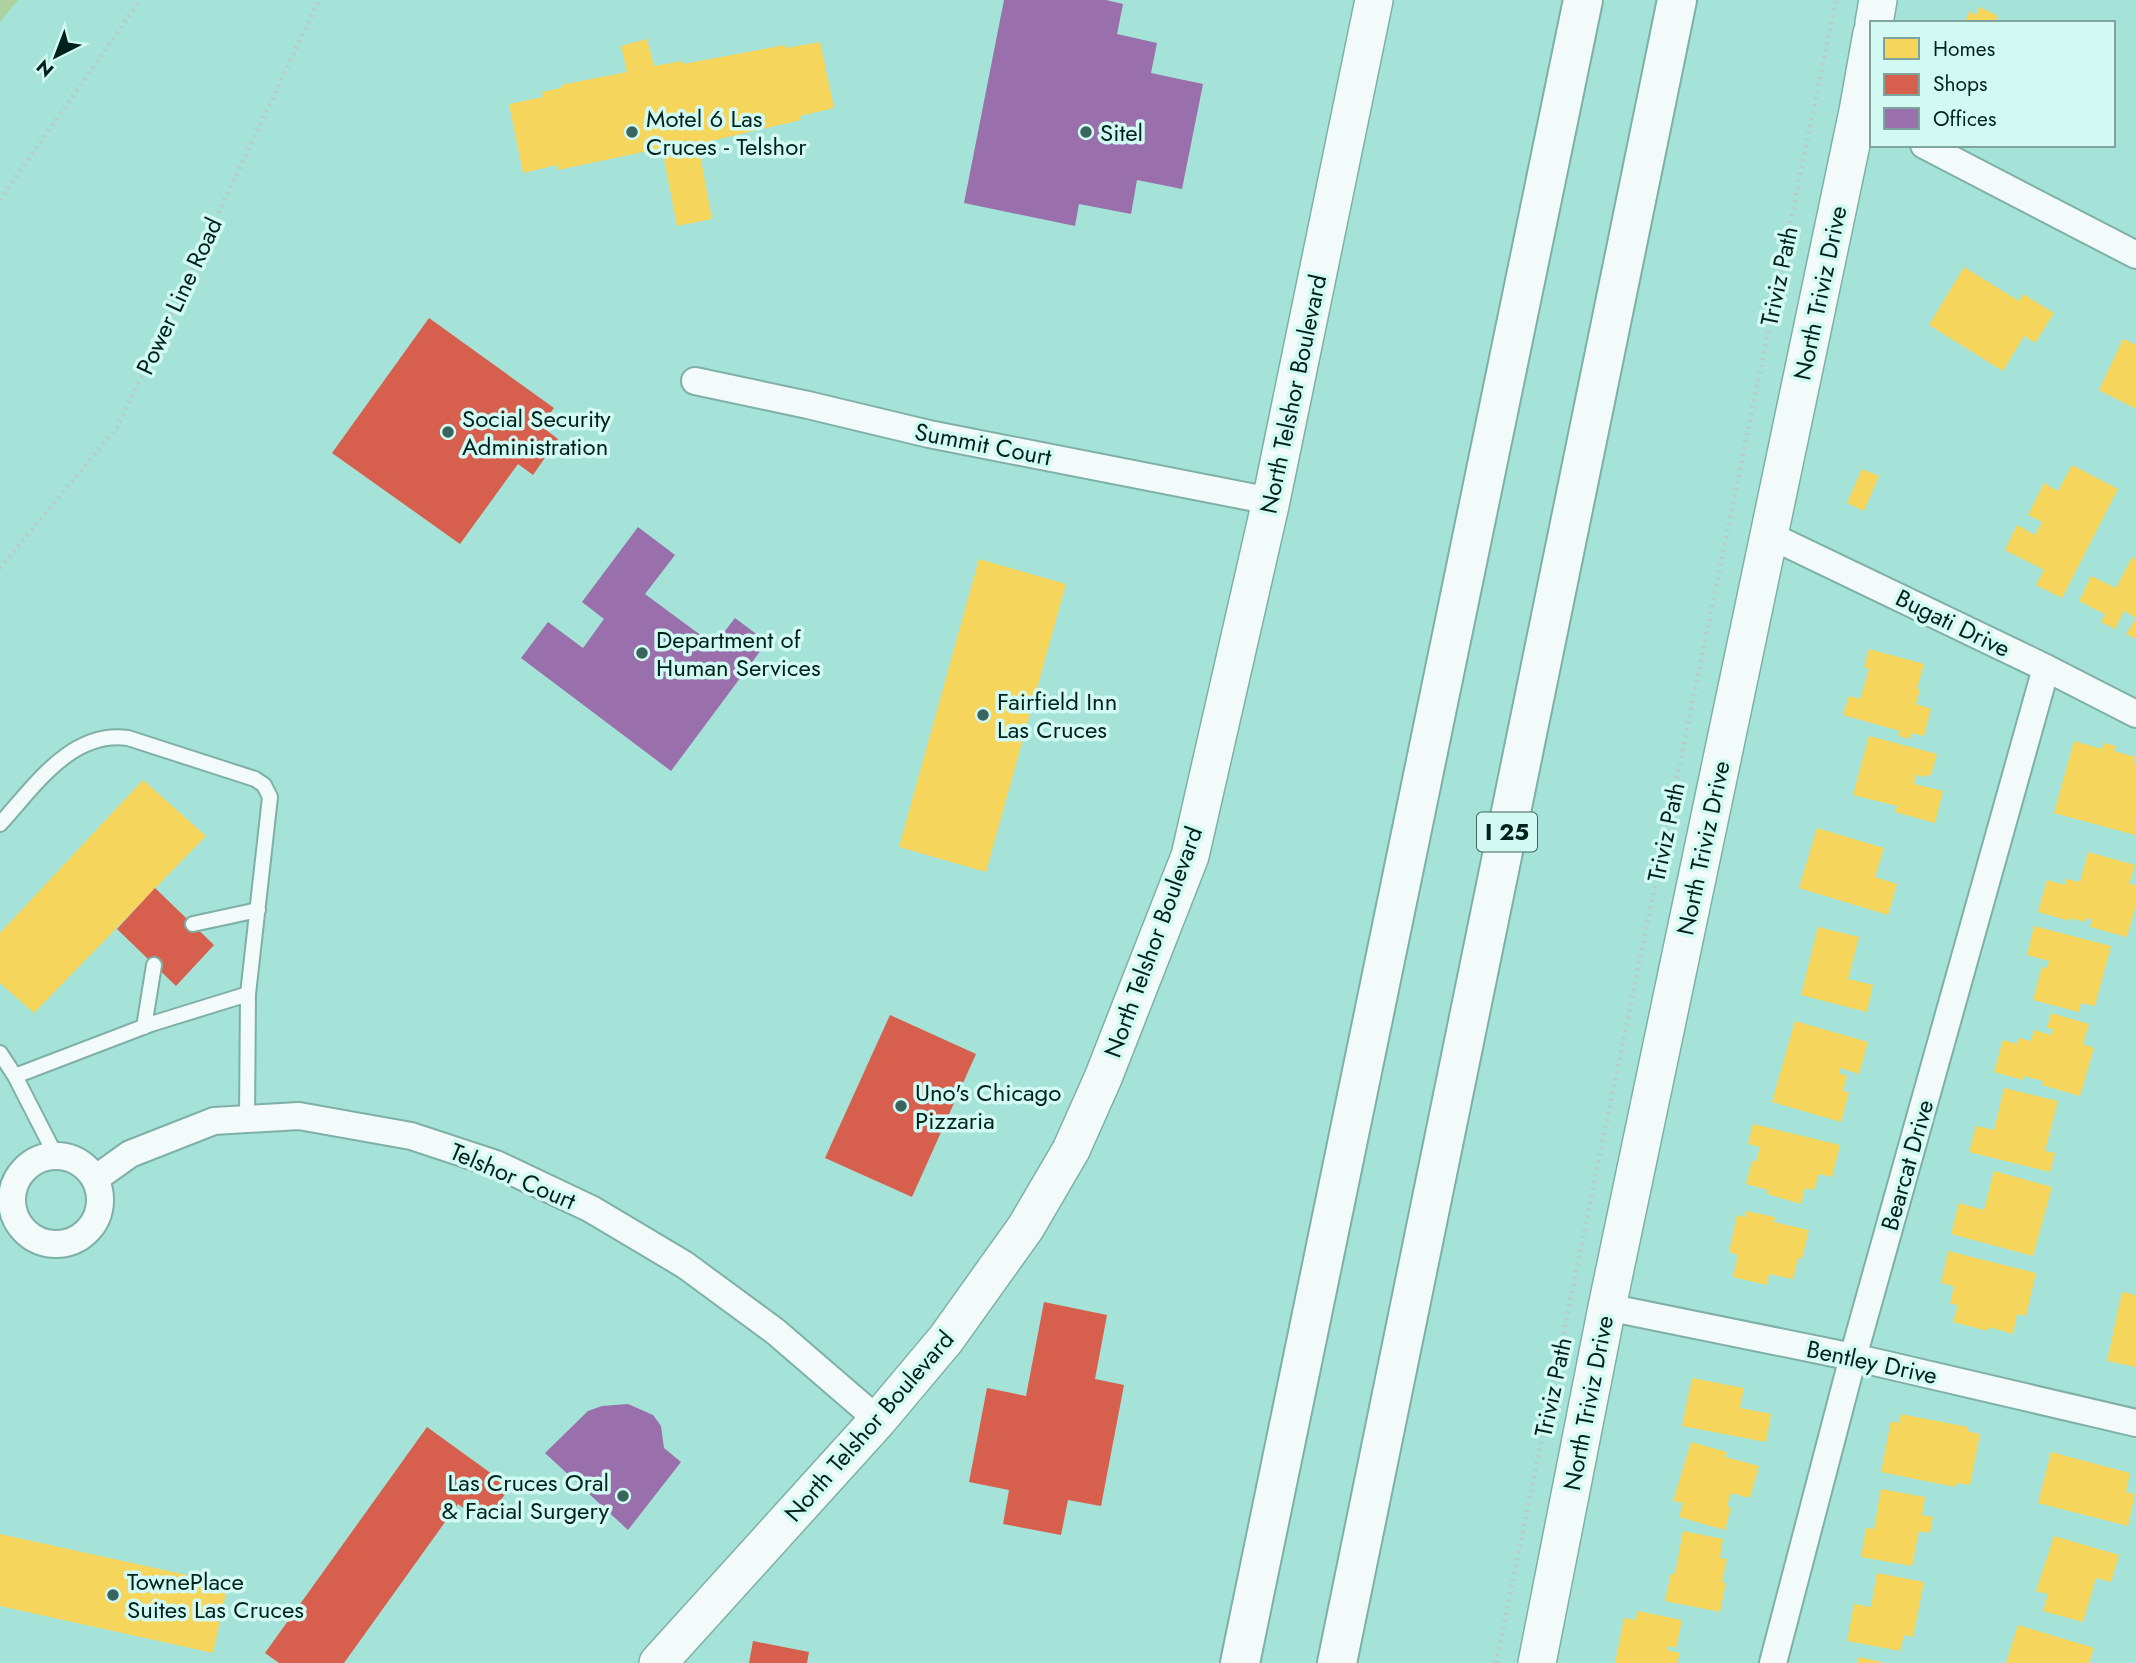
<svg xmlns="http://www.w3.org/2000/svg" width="2136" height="1663" font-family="Jost,sans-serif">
<rect width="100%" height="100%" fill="#a5e2d7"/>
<path fill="#acd39d" d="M0,0H18L0,22Z"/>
<path fill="#f6d55c" d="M1980,7L1998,16L1994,23H1964L1970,11L1976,15Z
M647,39L654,66L682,61L683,64L785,45L786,48L820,42L834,108L800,116L801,120L698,144L712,219L677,226L662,148L558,170L557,165L523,173L509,104L543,97L542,92L561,88V85L627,72L621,46Z
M1964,267L2019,301L2023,294L2054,313L2035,343L2024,336L2003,371L1929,325Z
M2123,339L2136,345V409L2099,390Z
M2072,465L2118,489L2062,598L2036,585L2044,570L2005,550L2017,525L2035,535L2042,522L2028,515L2044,483L2058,491Z
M1862,469L1879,476L1864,511L1847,503Z
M2132,557L2136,560V618L2124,611L2115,629L2101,622L2105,614L2079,601L2091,576L2116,588Z
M979,559L1066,584L986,872L899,847Z
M2136,618V639L2126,634Z
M1869,649L1924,664L1917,689L1920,690L1916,704L1931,709L1924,736L1911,733L1910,739L1898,736L1900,731L1843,715L1849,696L1860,699L1869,669L1864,667Z
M1869,736L1937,754L1931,775H1927L1926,777L1916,775L1914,784L1943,791L1935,823L1895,812L1897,806L1853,795Z
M2074,741L2102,749L2104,743L2116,746L2114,751L2135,757L2134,763H2136L2135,835L2054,813Z
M143,780L206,836L34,1013L0,983V933Z
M1817,828L1884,848L1875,877L1897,884L1888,915L1799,888Z
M2088,852L2135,865L2129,884L2136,885V905L2127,937L2090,927L2092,919L2087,918L2085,922L2071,918L2070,921L2038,912L2047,880L2065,885L2066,879L2080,882Z
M2034,926L2111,946L2095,1006L2081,1003L2079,1012L2033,1000L2042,967L2047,968L2049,961L2027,955Z
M1818,927L1859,937L1848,979L1873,985L1867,1012L1801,995Z
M2051,1013L2089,1024L2083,1044L2094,1048L2080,1096L2042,1085L2043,1081L2024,1076L2023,1080L1994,1072L2003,1040L2017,1044L2019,1038L2031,1041L2034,1030L2051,1035L2053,1029L2047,1028Z
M1795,1021L1868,1042L1859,1074L1840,1068L1839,1073L1847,1076L1843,1091L1849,1092L1841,1122L1772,1102Z
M2004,1088L2058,1101L2045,1151L2055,1153L2050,1172L1969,1152L1976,1126L1994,1130Z
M1753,1124L1840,1145L1832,1177L1819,1174L1814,1190L1805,1188L1801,1204L1767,1194L1768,1190L1746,1184L1752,1161L1756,1162L1760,1147L1748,1144Z
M1994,1171L2052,1187L2033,1256L1951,1234L1959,1203L1984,1210Z
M1746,1211L1775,1217L1774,1222L1809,1230L1802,1259L1798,1258L1793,1279L1769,1274L1767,1285L1733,1277L1738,1255L1729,1252L1737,1215L1745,1217Z
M1948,1251L2036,1273L2026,1316L2017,1314L2013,1334L1989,1327L1988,1331L1953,1322L1958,1305L1950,1304L1954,1286L1941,1283Z
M2122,1292L2136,1295V1367L2107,1361Z
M1692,1378L1744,1388L1740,1408L1771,1414L1766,1442L1682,1426Z
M1901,1414L1968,1427L1967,1431L1980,1434L1970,1485L1956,1483L1955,1487L1881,1472L1891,1421L1899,1423Z
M1691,1442L1727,1452L1725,1457L1759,1466L1750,1498L1731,1493L1727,1506L1731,1508L1725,1530L1679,1517L1683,1503L1673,1501Z
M2051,1452L2130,1473L2126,1492L2135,1494L2128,1526L2038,1503Z
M1881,1489L1925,1497L1922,1515L1933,1517L1930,1533L1919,1531L1912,1566L1861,1557L1866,1528L1874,1529Z
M1683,1531L1723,1539L1720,1558L1727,1559L1722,1582L1726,1583L1720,1612L1665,1601L1671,1573L1675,1574Z
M0,1534L228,1584L213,1653L0,1606Z
M2054,1536L2119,1555L2111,1582L2096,1578L2083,1622L2043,1611L2048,1594L2036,1591Z
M1877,1573L1924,1582L1913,1637L1904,1635L1900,1651L1847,1641L1854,1604L1871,1607Z
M1638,1611L1682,1620L1676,1648L1668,1646L1667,1650L1680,1653L1677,1663H1615L1624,1618L1635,1620Z
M2018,1625L2094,1648L2089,1663H2006Z
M1859,1657L1882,1662L1881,1663H1857Z"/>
<path fill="#d6604d" d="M429,318L554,408L541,426L558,439L533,475L518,464L460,544L332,453Z
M155,888L214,945L176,986L117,929Z
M890,1015L976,1054L912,1197L825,1158Z
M1044,1302L1107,1315L1095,1379L1124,1385L1101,1506L1068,1500L1061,1535L1003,1524L1009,1490L969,1482L987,1388L1026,1396Z
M427,1427L510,1487L485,1523L458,1504L344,1663H279L265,1653Z
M753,1641L809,1652L807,1663H749Z"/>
<path fill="#9970ab" d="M1004,0H1106L1123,4L1117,34L1157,43L1151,73L1203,84L1182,189L1137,180L1131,214L1079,204L1075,226L964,203Z
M638,527L675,555L645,594L714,645L735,618L767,642L671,771L521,658L548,622L583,648L604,619L582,602Z
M628,1404L653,1415L661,1426L664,1448L681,1462L628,1530L545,1453L588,1411L602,1406Z"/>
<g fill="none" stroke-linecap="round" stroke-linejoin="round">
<g stroke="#7eb0a8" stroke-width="18">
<path id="lane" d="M0,824C34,787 71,730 128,738L255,779L264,785L270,797L248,994L247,1119
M193,924L258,910
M144,1027L154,965
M0,1053L15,1076L56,1156
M15,1076L151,1024L248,994"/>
</g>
<g stroke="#7eb0a8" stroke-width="30">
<path id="street" d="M1924,145L2136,255
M695,381L808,405L929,434L1271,501
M1769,535L2046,668L2136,714
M12 1200a44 44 0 1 1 88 0a44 44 0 1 1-88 0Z
M95,1179L130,1154L214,1121L299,1116L411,1136L496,1164L591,1209L685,1265L776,1332L878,1420
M1607,1307L1853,1357L2136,1423
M1773,1663L1853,1357L2046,668"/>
</g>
<g stroke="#7eb0a8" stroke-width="40">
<path id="secondary" d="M1874,23L1878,0
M658,1663L878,1420L946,1339L1026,1227L1071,1150L1103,1078L1190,856L1271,501L1374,0
M1537,1663L1607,1307L1858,111L1872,33"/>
</g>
<g stroke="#7eb0a8" stroke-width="42">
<path id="highway" d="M1240,1663L1583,0
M1337,1663L1677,0"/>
</g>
<path stroke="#b9cbc8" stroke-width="4.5" stroke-dasharray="2 5" stroke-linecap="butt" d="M0,200L140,0
M0,568L118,426L319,0
M1496,1663L1836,0"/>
<use href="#lane" stroke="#f2fbf9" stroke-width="14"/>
<use href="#street" stroke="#f2fbf9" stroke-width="26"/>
<use href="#secondary" stroke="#f2fbf9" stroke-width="37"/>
<use href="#highway" stroke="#f2fbf9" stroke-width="38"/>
</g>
<g fill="#3a655e" stroke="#d3faf2" stroke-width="2.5">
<circle cx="632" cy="132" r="7"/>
<circle cx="1086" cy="132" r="7"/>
<circle cx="448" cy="432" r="7"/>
<circle cx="642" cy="653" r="7"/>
<circle cx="983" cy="715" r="7"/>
<circle cx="901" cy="1106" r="7"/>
<circle cx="623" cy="1496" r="7"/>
<circle cx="113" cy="1595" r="7"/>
</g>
<g text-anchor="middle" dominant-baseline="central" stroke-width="7" stroke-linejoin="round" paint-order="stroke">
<rect fill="#d3faf2" stroke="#3f635d" stroke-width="2" x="1477" y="812.5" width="60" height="39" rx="5"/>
<g font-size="23" font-weight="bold" fill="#00221d">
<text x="1507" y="832">I 25</text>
</g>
<g font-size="24" fill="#00221d" stroke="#d3faf2" text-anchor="start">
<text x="646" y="118">Motel 6 Las<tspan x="646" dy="28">Cruces - Telshor</tspan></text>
<text x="1100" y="132">Sitel</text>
<text x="462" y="418">Social Security<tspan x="462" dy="28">Administration</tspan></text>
<text x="656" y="639">Department of<tspan x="656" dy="28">Human Services</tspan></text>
<text x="997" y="701">Fairfield Inn<tspan x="997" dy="28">Las Cruces</tspan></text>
<text x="915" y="1092">Uno's Chicago<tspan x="915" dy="28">Pizzaria</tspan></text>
<text x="609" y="1482" text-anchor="end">Las Cruces Oral<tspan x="609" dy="28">&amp; Facial Surgery</tspan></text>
<text x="127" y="1581">TownePlace<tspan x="127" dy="28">Suites Las Cruces</tspan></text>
</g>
<g font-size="24" fill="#00221d" stroke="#d3faf2">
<text transform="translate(1779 276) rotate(-78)">Triviz Path</text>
<text transform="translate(1820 293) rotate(-78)">North Triviz Drive</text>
<text transform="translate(179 296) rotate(-65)">Power Line Road</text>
<text transform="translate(1293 394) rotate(-78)">North Telshor Boulevard</text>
<text transform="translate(983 444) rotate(11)">Summit Court</text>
<text transform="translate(1953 623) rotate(26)">Bugati Drive</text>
<text transform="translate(1666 832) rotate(-78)">Triviz Path</text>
<text transform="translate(1703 848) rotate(-78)">North Triviz Drive</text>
<text transform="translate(1153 942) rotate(-70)">North Telshor Boulevard</text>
<text transform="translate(1907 1165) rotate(-74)">Bearcat Drive</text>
<text transform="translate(513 1176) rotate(23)">Telshor Court</text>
<text transform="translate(1872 1362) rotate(12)">Bentley Drive</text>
<text transform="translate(1553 1387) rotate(-78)">Triviz Path</text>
<text transform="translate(1588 1403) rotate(-79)">North Triviz Drive</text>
<text transform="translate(869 1426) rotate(-49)">North Telshor Boulevard</text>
</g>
</g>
<rect x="1870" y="21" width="245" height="126" fill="#d3faf2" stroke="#7fa49d" stroke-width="2"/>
<rect x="1884" y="38" width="35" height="21" fill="#f6d55c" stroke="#7fa49d" stroke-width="2"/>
<text x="1933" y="56" font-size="21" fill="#00221d">Homes</text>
<rect x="1884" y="74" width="35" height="21" fill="#d6604d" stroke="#7fa49d" stroke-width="2"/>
<text x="1933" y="91" font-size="21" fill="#00221d">Shops</text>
<rect x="1884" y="108" width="35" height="21" fill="#9970ab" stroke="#7fa49d" stroke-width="2"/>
<text x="1933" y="126" font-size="21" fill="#00221d">Offices</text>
<g transform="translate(56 56) rotate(222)" stroke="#d3faf2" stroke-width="5" paint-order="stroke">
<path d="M0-5L12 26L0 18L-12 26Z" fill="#00221d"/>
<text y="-10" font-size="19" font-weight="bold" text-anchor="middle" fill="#00221d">N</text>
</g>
</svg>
